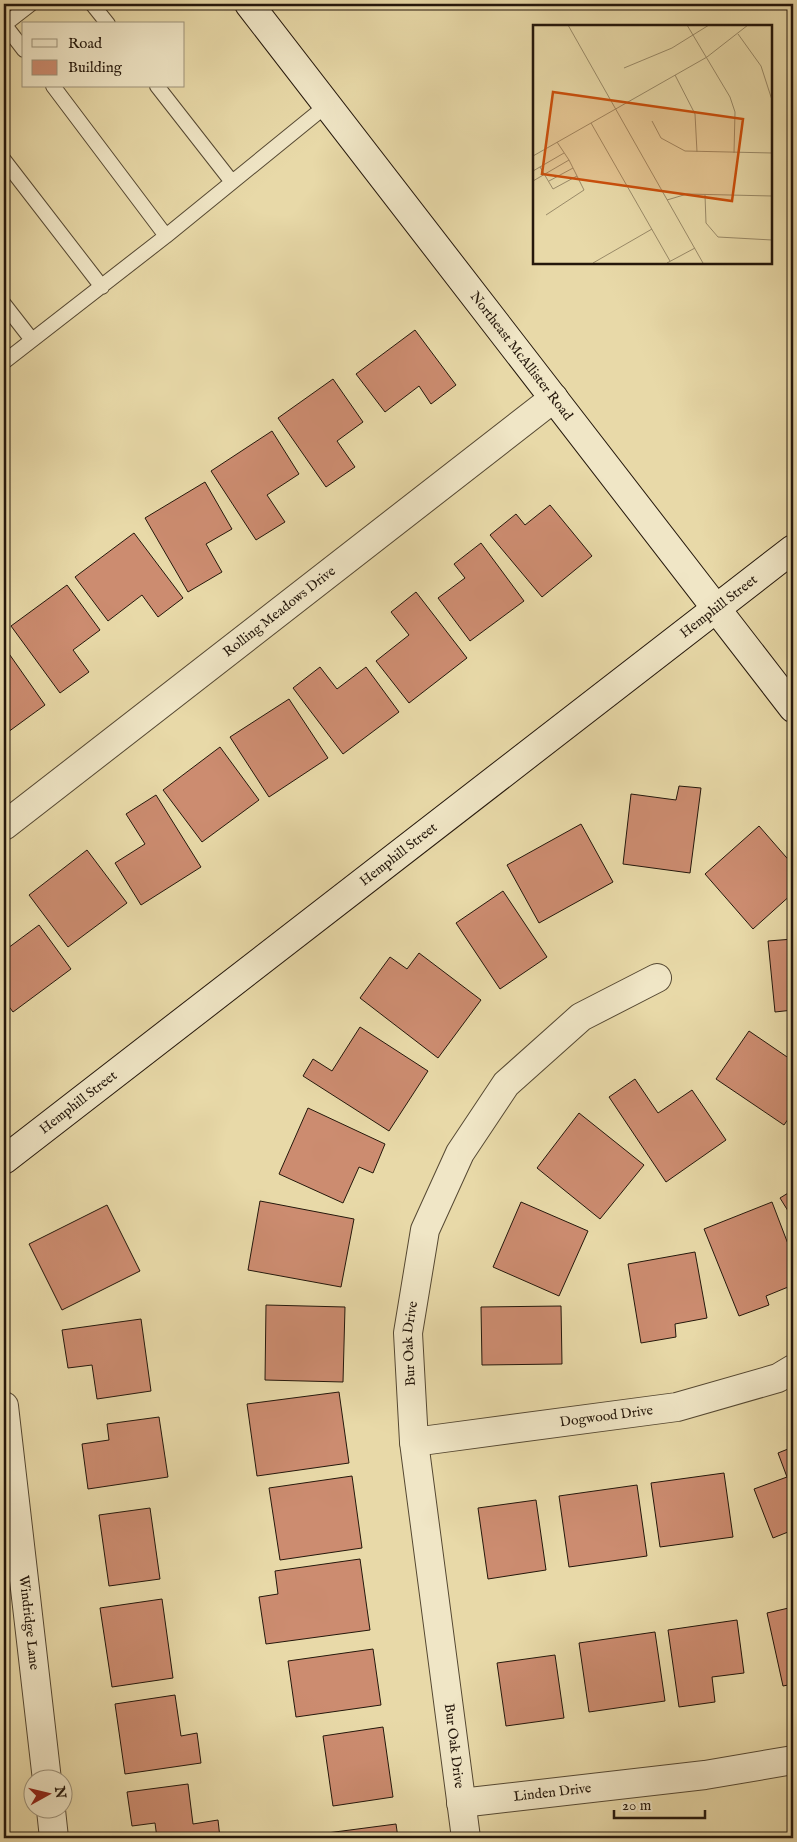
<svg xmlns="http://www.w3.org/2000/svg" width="797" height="1842" font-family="'IM FELL English',serif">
<rect width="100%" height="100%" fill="#e8d9a8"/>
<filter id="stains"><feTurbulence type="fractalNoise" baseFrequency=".004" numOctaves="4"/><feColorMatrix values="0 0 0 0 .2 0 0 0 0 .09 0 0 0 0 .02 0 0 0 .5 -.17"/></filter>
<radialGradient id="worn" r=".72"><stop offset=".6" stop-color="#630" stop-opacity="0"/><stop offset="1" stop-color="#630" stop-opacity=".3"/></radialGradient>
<path fill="#cc8c70" stroke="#24170b" d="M415,330L456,385L431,404L419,386L385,412L356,374Z
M333,379L363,422L337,441L355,467L326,487L278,418Z
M272,431L299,474L267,495L285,522L256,540L211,471Z
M205,482L232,529L206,544L222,572L188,592L145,518Z
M550,505L592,556L542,597L490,535L516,514L525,525Z
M134,533L183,598L158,617L142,595L108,621L75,577Z
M481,543L524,601L470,641L438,598L465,578L454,564Z
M67,585L100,630L73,650L89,672L60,693L11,626Z
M416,592L467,658L409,703L376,661L409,635L391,612Z
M4,648H5L45,705L4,735Z
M320,667L337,689L366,667L399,712L343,754L293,688Z
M289,699L328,758L269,797L230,737Z
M220,747L259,800L202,842L163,790Z
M679,786L701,788L690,873L623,864L631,794L676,800Z
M156,795L201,867L141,905L115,863L145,844L126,814Z
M581,824L613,882L539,923L507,865Z
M759,826L793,865V893L753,929L705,874Z
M87,850L127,903L68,947L29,895Z
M503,891L547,957L500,989L456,923Z
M39,925L71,969L13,1012L4,1000V942L8,948Z
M793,939V1010L775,1012L768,941Z
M419,953L481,1000L438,1058L360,998L390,957L407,969Z
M360,1027L428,1071L389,1131L303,1076L313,1059L332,1071Z
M749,1031L793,1061V1112L784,1125L716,1079Z
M635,1079L658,1113L692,1090L726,1140L666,1182L609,1097Z
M308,1108L385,1144L373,1173L359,1167L343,1203L279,1174Z
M579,1113L644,1165L600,1219L537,1168Z
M793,1190V1219L780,1198Z
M260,1201L354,1219L341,1287L248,1270Z
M521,1202L588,1231L559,1296L493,1267Z
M772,1202L793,1257V1285L766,1296L769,1305L739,1316L704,1229Z
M107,1205L140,1271L62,1310L29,1244Z
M695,1252L707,1318L675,1324L676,1337L641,1343L628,1264Z
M266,1305L345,1307L343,1382L265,1380Z
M561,1306L562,1364L482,1365L481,1307Z
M141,1319L151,1391L97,1399L92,1365L68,1368L62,1330Z
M339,1392L349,1463L257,1476L247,1404Z
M159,1417L168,1477L88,1489L82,1444L109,1440L107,1424Z
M793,1447V1530L773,1538L754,1489L787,1477L778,1453Z
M724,1473L733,1537L660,1547L651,1483Z
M352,1476L362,1548L280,1560L269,1488Z
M637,1485L647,1556L569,1567L559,1496Z
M536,1500L546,1570L488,1579L478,1508Z
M150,1508L160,1579L109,1586L99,1515Z
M360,1559L370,1630L266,1644L259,1597L278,1594L275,1571Z
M162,1599L173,1678L112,1687L100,1608Z
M793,1607V1684L783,1686L767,1613Z
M737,1620L744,1673L712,1677L715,1702L679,1707L668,1630Z
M655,1632L665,1701L589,1712L579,1643Z
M373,1649L381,1705L296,1717L288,1661Z
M555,1655L564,1718L506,1726L497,1663Z
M175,1695L181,1736L197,1733L201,1763L125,1774L115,1704Z
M383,1727L393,1797L333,1806L323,1736Z
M188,1784L193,1824L218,1820L220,1838H157L155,1823L132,1826L127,1792Z
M396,1824L398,1838H328L327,1833Z"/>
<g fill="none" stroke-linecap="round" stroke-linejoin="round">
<g stroke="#554832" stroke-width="16">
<path id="lane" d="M92,4L108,24
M4,24L24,50
M4,25L31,4
M53,86L166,236L327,105
M157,86L232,182
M4,160L102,287
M4,304L32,340
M4,362L166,236"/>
</g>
<g stroke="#554832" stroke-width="30">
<g id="street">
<path id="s1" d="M4,826L554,398"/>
<path id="s2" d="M4,1406L47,1780"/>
<path id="s3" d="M414,1442L677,1407L778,1378L793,1369"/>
<path id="s4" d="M461,1803L705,1775L793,1760"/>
<path d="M51,1810L54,1838"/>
<path id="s5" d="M466,1838L414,1442L408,1333L425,1230L460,1153L506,1084L581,1017L657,978"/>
</g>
</g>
<g stroke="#24170b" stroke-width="30">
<g id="secondary">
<path id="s6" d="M249,4L793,708"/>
<path id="s7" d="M4,1160L793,549"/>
</g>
</g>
<use href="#lane" stroke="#f0e6c6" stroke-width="14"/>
<use href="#street" stroke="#f0e6c6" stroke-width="28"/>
<use href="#secondary" stroke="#f0e6c6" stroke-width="28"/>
</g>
<g text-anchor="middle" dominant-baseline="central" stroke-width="5" stroke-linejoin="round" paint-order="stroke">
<g font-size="14" fill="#24170b" stroke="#f0e6c6">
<text stroke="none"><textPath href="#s6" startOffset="445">Northeast McAllister Road</textPath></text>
<text stroke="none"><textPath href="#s7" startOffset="904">Hemphill Street</textPath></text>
<text stroke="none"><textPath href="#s1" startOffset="349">Rolling Meadows Drive</textPath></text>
<text stroke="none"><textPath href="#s7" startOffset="499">Hemphill Street</textPath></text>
<text stroke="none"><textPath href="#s7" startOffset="94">Hemphill Street</textPath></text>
<text stroke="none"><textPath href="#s5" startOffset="498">Bur Oak Drive</textPath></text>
<text stroke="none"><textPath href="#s3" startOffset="194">Dogwood Drive</textPath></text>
<text stroke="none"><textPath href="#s2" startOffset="218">Windridge Lane</textPath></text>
<text transform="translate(454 1746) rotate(83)">Bur Oak Drive</text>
<text stroke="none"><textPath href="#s4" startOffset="92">Linden Drive</textPath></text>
</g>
</g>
<g transform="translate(533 25)">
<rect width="239" height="239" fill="#e8d9a8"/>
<path fill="none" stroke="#9a8b69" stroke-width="1" d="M35,0L170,238M154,0L197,72L202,87L201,128M205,9L228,41L239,75M91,43L139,23L176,0M142,50L162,89L164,127M119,96L128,113L152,126L239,128M58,98L137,236M0,131L174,32L215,0M7,142L20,164L44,151M0,146L31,128M0,156L36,135L24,117M16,156L40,143M172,170L173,198L185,212L239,215M134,175L154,169L239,171M13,190L51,165L36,135M60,238L119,204M134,238L162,223"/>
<path fill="#cb4f0c" fill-opacity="0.15" stroke="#cb4f0c" stroke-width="2.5" d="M20,67L210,94L199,176L9,149Z"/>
<rect width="239" height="239" fill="none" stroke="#24170b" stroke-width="2.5"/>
</g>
<rect width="797" height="1842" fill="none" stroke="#e8d9a8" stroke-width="20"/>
<rect x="5" y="5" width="787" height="1832" fill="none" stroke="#24170b" stroke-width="2.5"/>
<rect x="10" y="10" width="777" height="1822" fill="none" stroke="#24170b"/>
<rect x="22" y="22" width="162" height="65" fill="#f0e6c6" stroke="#9e937b"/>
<rect x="32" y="39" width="25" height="8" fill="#f0e6c6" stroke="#9e937b"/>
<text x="68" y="48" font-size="15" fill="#24170b">Road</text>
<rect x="32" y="60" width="25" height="15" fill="#cc8c70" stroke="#9e937b"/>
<text x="68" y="72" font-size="15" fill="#24170b">Building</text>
<g transform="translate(48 1794) rotate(82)"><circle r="24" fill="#f0e6c6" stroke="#9e937b"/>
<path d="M0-4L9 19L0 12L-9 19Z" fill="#8f2418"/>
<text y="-8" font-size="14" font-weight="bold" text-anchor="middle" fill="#24170b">N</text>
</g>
<path d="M614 1810v8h91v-8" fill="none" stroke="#24170b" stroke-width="2.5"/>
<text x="622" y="1810" font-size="15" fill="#24170b" stroke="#f0e6c6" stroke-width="4" paint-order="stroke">20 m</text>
<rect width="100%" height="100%" filter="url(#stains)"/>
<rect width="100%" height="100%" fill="url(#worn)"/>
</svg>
